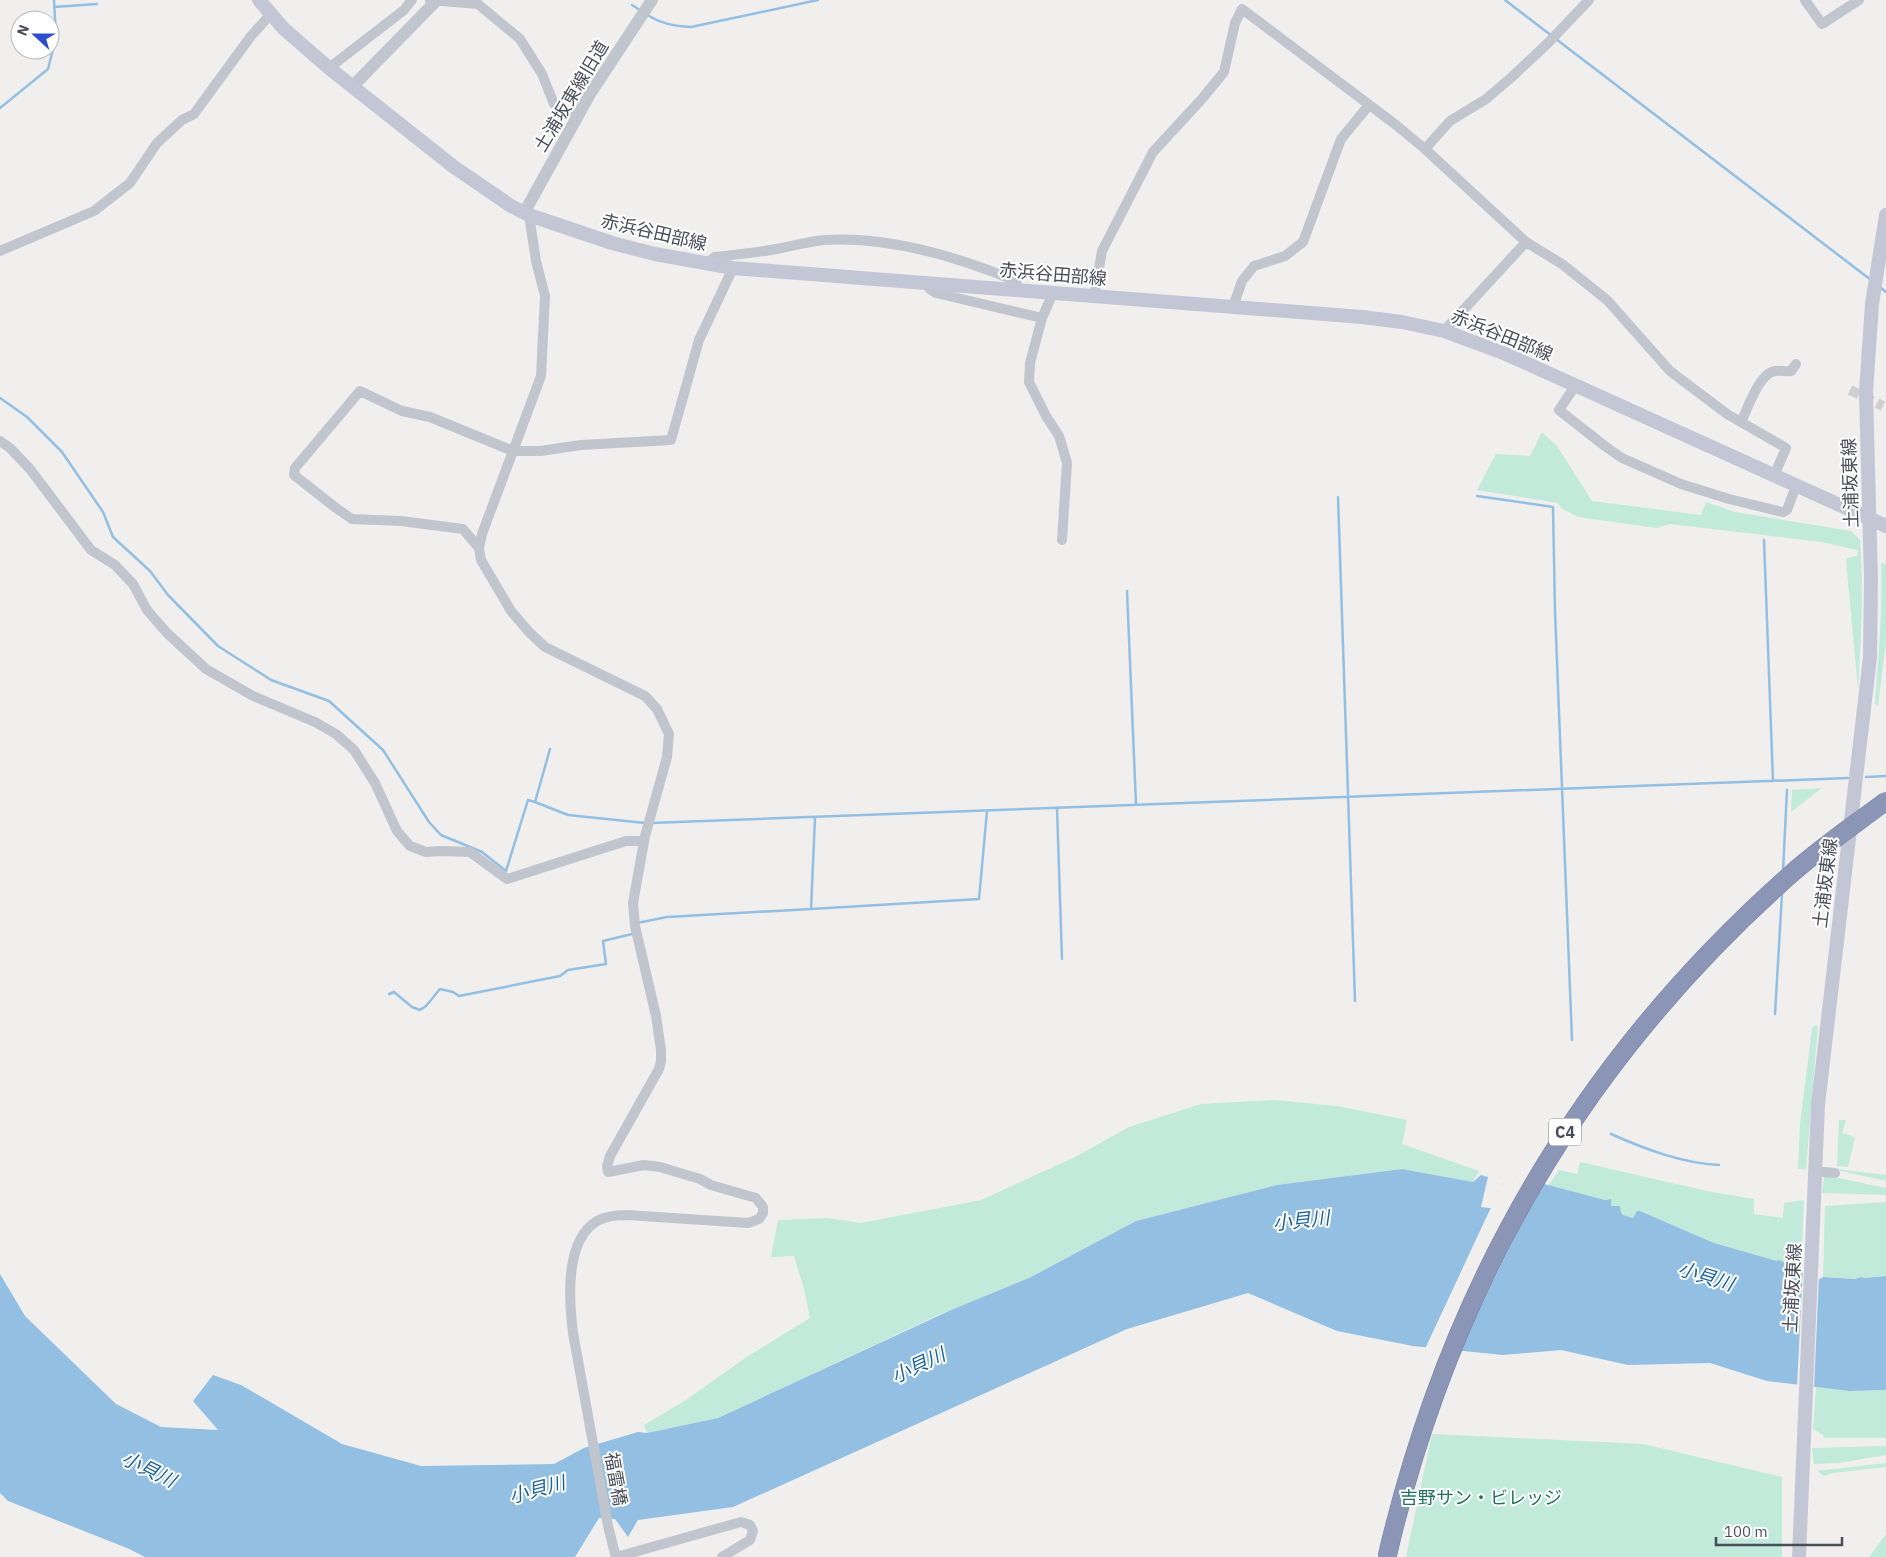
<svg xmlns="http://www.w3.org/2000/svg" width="1886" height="1557" font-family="'IBM Plex Sans','Noto Sans JP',sans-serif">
<rect width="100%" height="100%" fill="#f0efee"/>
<path fill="#c1eada" d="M1542,432L1557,446L1592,501L1701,515L1706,502L1735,512L1851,531L1860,540C1864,590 1861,640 1858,689L1846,561L1847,558L1857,556L1858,550L1821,542L1670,524L1656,528L1578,517L1561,508L1558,503L1477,490L1496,454L1530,456Z
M1881,563L1886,564V643L1878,705L1875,704C1878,657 1883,610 1881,563Z
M1822,788L1791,812L1792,790Z
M1814,1026H1818L1806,1169H1798L1800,1124L1812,1028Z
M1274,1100L1337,1106L1407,1120L1402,1144L1479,1171L1473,1182L1402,1169L1277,1185L1136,1221L1029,1278L936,1316L718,1418L647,1433L644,1425L686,1400L748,1356L810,1318L804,1289L794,1256L771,1257L778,1220L827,1218L861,1223L981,1200L1075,1157L1129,1127L1201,1104Z
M1839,1120H1846L1842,1133L1855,1137L1848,1167L1837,1166Z
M1580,1162L1707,1191L1754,1199V1214L1783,1218L1784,1203L1804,1200L1801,1270L1779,1260L1777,1261L1714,1243L1640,1211H1637L1633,1218L1623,1215L1621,1212L1620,1206H1611L1607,1199L1605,1200L1548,1186L1559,1170L1577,1174Z
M1837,1169L1886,1175V1181L1837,1170Z
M1824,1177H1833L1886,1188V1195L1822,1193Z
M1886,1202V1276L1865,1278L1861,1277L1855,1279L1823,1277L1825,1206Z
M1816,1387L1849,1391L1886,1390V1438H1824L1823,1435L1813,1429Z
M1432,1434L1643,1444L1782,1477V1557H1406Z
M1886,1446V1455L1839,1463L1814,1464L1812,1448Z
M1886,1463V1467L1833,1473L1824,1476L1817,1471Z
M1886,1534V1557H1869Z"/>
<path fill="#93bfe2" d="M1402,1169L1473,1182L1481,1175L1488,1177L1481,1207L1497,1209L1503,1183L1511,1185L1517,1177L1605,1200L1611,1199V1206H1620L1621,1212L1623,1215L1633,1218L1637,1211H1640L1714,1243L1777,1261L1779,1260L1820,1279L1823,1277L1855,1279L1861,1277L1865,1278L1886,1276V1390L1849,1391L1767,1381L1710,1363L1628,1365L1561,1350L1503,1355L1413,1346L1337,1331L1248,1293L1127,1329L733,1507L638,1520L628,1537L615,1519L599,1518L575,1557H145L127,1548L8,1501L0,1493V1274L25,1316L116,1404L161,1427L218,1430L193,1401L213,1375L241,1385L342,1444L421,1466L554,1464L584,1448L638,1432L647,1433L718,1418L951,1310L1029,1278L1136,1221L1277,1185Z"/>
<path fill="#f0efee" d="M1517,1175L1542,1182L1457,1353L1425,1349L1486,1218L1492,1206L1495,1207L1498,1194L1505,1180L1513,1183L1515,1176Z
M1803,1268L1819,1276L1814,1389L1797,1387Z"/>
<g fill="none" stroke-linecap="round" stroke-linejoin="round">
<path stroke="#93bfe2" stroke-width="2.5" d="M1505,0L1552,36
M632,5L640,10
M54,7L97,4
M646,14C661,24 674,26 691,27L818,0
M1556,39L1871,280
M0,108L48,69L56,37L54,0
M1880,287L1886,292
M0,398L27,417L62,452L103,512L113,537L150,571L168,595L218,646L271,680L329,701L383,750L429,822L441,835L482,852L506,871L528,800L535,802
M1477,496L1553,507L1555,611L1572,1040
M1338,497L1355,1001
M1764,540L1773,781
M1127,591L1136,804
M550,749L535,802L568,815L645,823
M1866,777L1886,776
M1057,808L1062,959
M651,823L1848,778
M1783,871L1787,790
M811,909L979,899L987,811
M637,923L667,917L811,909L815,818
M389,994L394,992L412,1007L420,1010L426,1006L440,989L453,992L459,996L560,976L568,970L606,964L603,941L632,934
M1775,1014L1782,894
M1611,1134C1645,1149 1681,1163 1719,1165"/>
<path stroke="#cecfd0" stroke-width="10" stroke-dasharray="10 5" stroke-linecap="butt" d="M1850,390L1883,406"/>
<path stroke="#c0c5ce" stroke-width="10" d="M430,0L478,4
M476,0L478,4L520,39L542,74L554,104L577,118
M1805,0L1822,24L1859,0
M329,68L404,10L412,0
M1425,149L1450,121L1486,99L1513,76L1549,42L1589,0
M529,215L536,261L545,296L541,376L482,534L479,548L481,560L511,611L529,632L545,647L645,696L657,709L669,734L667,757L645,836L633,903L635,926L656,1016L661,1050V1061L659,1069L610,1156L607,1166L608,1172L644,1165L660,1167L700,1179L711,1185L756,1198L763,1207V1213L759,1219L748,1223L627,1215C616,1215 606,1216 597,1221C564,1241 569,1301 573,1333L608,1526L615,1554L620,1556L741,1522L750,1525L753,1531L750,1540L722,1557
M0,251L94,211L130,183L157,143L182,120L194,114L251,36L270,15
M709,264L710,261L715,257C733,255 752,253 771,250C789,247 806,242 824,240C889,236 956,256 1016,281L1018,290
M926,283L930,289L936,293L1042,318
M1053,293L1042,318L1030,363L1029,382L1046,416L1059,436L1067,463L1062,540
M1094,297L1102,251L1153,152L1201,100L1224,72L1235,23L1242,9L1396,125L1425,149L1526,242L1562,264L1607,300L1670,371L1727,414L1786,448L1774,476
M1233,307L1242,281L1254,266L1285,256L1303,242L1341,139L1369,105
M1444,331L1526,242
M1575,386L1559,410L1606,447L1622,458L1681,484L1729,499L1783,512L1787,510L1796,486
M1741,422C1748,408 1759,373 1775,371C1780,370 1786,372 1791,371L1796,364
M0,441L10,448L30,469L91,550L115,565L133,584L147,610L167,633L206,669L253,696L315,722L336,734L354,750L375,783L397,831L410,846L426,852L441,851L470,852L507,879L626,841H644
M479,548L463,529L401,521L352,519L336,508L294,475L295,468L360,391L402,411L430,417L513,451H540L581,445L671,440L699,340L733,268
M1824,1172L1835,1173"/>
<path stroke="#c0c5ce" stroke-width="12" d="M352,87L437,0
M524,213L590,94L652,0"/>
<path stroke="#c3c7d5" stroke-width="14" d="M259,0L284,29L329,68L454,167L511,206L529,215L612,243L655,254L733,268L1362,317L1402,322L1444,331L1506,354L1886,526
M1799,1557L1818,1105L1870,657L1871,579L1866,392L1872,304L1886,215"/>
<g stroke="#7681a3" stroke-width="19" stroke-linecap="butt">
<path id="motorway-bridge" d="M1387,1557C1450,1286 1581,1060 1790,875C1820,848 1854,825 1886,801"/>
</g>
<use href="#motorway-bridge" stroke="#8b96b7" stroke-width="18"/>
</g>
<g text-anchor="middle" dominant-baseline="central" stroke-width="4" stroke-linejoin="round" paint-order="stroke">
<rect fill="#fff" stroke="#7f828b" stroke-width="1" x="1549" y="1118.5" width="32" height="27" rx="4"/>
<g font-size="16" font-weight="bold" fill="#484d59">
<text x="1565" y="1132">C4</text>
</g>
<g font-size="18" fill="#484d59" stroke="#fff">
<text transform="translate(571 96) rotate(-59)">土浦坂東線旧道</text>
<text transform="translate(654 232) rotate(13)">赤浜谷田部線</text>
<text transform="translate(1053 274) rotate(5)">赤浜谷田部線</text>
<text transform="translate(1502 335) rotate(22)">赤浜谷田部線</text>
<text transform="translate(1850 483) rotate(-92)">土浦坂東線</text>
<text transform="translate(1825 883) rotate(-83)">土浦坂東線</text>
<text transform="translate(1792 1288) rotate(-87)">土浦坂東線</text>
<text transform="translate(616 1479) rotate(80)">福雷橋</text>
</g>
<g font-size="18" fill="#21735c" stroke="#fff">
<text x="1481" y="1497">吉野サン・ビレッジ</text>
</g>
<g font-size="19" font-style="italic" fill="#1c6299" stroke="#fff">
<text transform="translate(1301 1220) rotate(-6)">小貝川</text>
<text transform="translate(1706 1276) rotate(17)">小貝川</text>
<text transform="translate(918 1365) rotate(-25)">小貝川</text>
<text transform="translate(149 1469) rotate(26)">小貝川</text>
<text transform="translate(537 1489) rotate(-15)">小貝川</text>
</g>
</g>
<g transform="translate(35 35) rotate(291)"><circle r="24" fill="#ffffff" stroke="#b6b8bd"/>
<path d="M0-4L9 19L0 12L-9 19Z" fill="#2d4ecc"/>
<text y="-8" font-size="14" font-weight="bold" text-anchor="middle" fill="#484d59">N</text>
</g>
<path d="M1716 1537v8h126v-8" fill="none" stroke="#484d59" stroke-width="2.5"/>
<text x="1724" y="1537" font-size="15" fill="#484d59" stroke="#ffffff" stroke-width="4" paint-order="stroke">100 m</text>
</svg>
